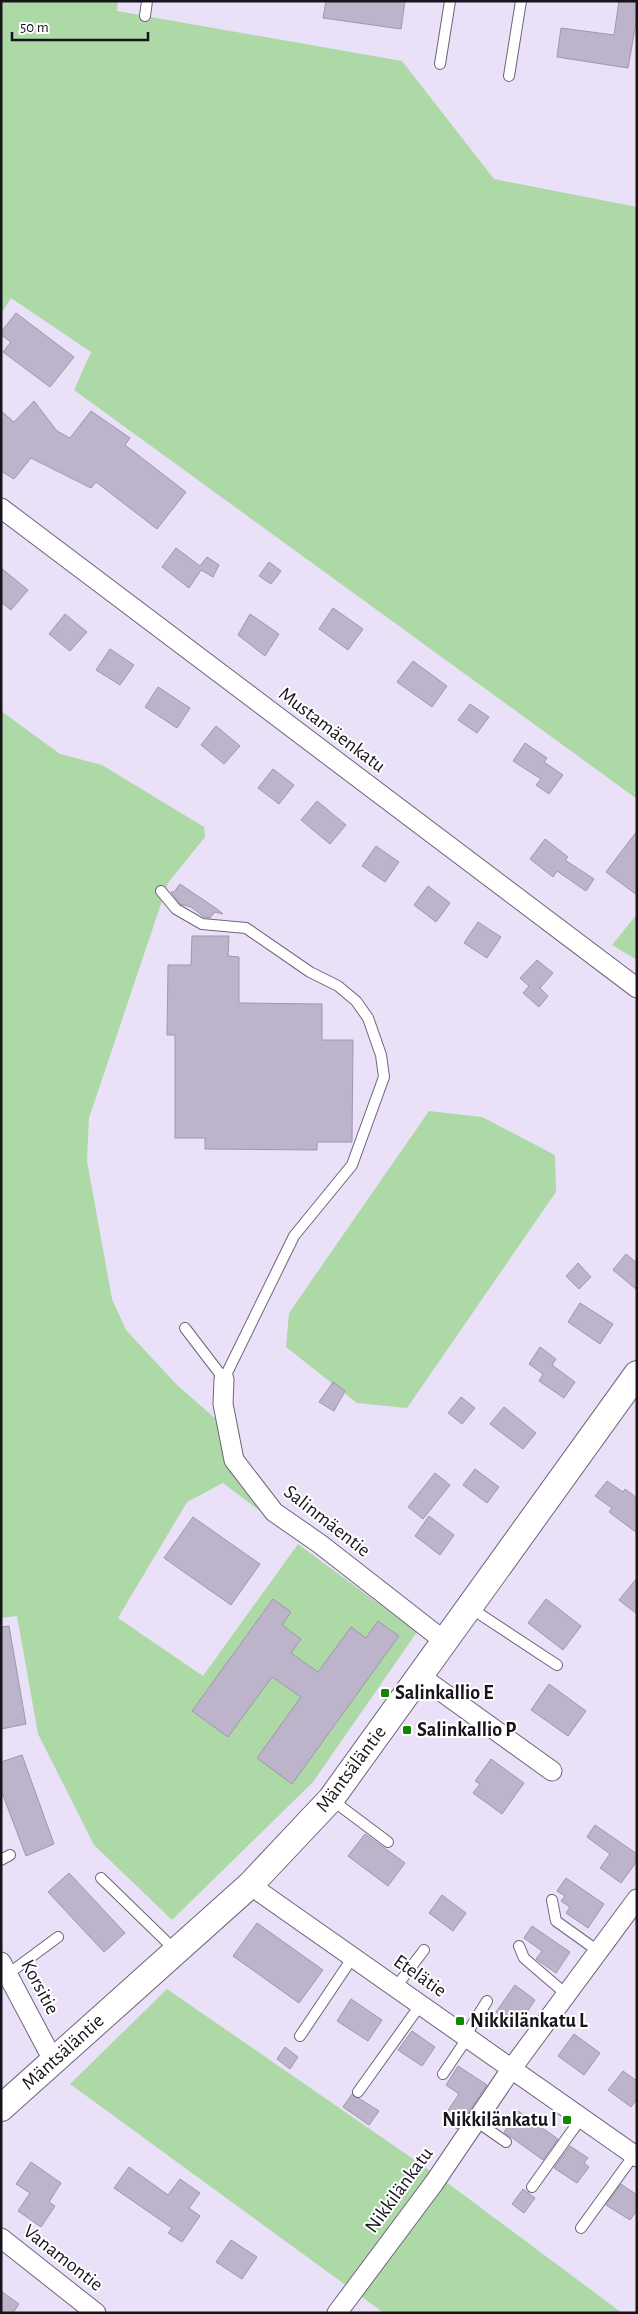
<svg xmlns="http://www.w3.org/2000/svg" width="638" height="2314" font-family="'Alegreya Sans',sans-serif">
<rect width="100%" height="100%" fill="#eae1f9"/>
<path fill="#acd9a6" d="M1,1H118L117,11L402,61L494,179L637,207V799L74,390L91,352L11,298L1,314Z
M1,711L60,754L102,765L204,827L205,837L168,883L89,1118L87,1161L112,1299L126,1330L177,1385L216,1419L228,1462L256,1501L260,1511L223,1483L187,1502L118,1618L203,1676L298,1544L417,1632L313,1782L172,1920L94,1845L38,1734L17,1616L1,1618Z
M637,914V960L612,945Z
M429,1111L482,1117L555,1155L556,1192L407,1408L357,1403L286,1347L289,1313Z
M167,1989L445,2181L622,2313H384L70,2084Z"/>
<path fill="#bdb4cb" stroke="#a097ad" d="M326,1H405L401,29L323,18Z
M619,1H637V17L628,68L557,57L561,28L614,35Z
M16,313L74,357L50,387L3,352L11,342L1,335V332Z
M34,401L57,431L70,438L91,411L130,438L125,445L186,492L157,529L96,482L91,488L31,458L14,479L1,471V411L14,422Z
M176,548L200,566L207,557L219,565L213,577L201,570L189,588L162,567Z
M269,562L281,571L271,584L259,576Z
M1,568L28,590L11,610L1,602Z
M333,608L363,629L348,650L319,629Z
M65,614L87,632L70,651L49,634Z
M250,614L279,634L265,656L238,635Z
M110,649L134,665L120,685L96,670Z
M413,661L447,686L432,707L397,682Z
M158,687L190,708L177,728L145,707Z
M470,704L489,717L477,733L458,720Z
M216,726L240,746L224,764L201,745Z
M525,743L547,758L544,762L563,775L549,794L536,785L541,779L513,761Z
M273,769L294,785L279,804L258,788Z
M317,801L346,825L330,844L301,820Z
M637,831V895L606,872Z
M545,839L568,857L565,860L594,879L586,891L557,871L553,877L530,859Z
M376,846L399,862L385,882L362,866Z
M180,884L217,909L223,914L215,912L210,918L204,917L191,907L180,904L171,892H174Z
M428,886L450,903L436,922L414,905Z
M478,922L501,937L487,958L464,943Z
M192,936H229L228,956L239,957V1003L322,1004V1040H353L352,1142H317V1150L205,1149V1138H175V1035H167L168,965H191Z
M537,960L553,973L540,988L548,996L539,1007L523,993L529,986L520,978Z
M626,1254L637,1263V1290L613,1270Z
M578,1263L591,1277L579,1289L566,1276Z
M580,1303L613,1324L600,1344L568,1322Z
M540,1347L556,1359L552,1365L575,1382L564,1398L539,1381L543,1374L529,1364Z
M333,1382L345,1391L334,1411L319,1402Z
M461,1397L475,1408L462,1424L448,1413Z
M504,1407L536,1433L523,1449L490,1424Z
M475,1469L499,1487L487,1503L463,1485Z
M435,1473L450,1485L423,1519L408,1507Z
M607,1481L623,1492L625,1489L637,1498V1533L609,1512L612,1508L595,1496Z
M429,1516L454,1535L440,1555L415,1536Z
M193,1517L260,1564L231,1605L164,1558Z
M637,1578V1614L619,1600Z
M273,1599L291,1612L282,1625L301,1639L291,1653L318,1672L351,1627L366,1638L378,1621L399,1636L292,1784L257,1758L301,1697L272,1677L228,1737L192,1711Z
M546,1599L581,1626L563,1650L528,1623Z
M9,1626L26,1724L1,1729V1627Z
M549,1684L586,1711L568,1736L531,1710Z
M22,1755L54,1844L26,1856L1,1790V1762Z
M491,1759L524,1783L502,1814L473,1793L480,1784L475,1781Z
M595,1825L637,1854V1861L621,1883L600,1868L610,1854L587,1837Z
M365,1834L405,1863L388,1886L348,1856Z
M69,1873L125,1933L104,1952L48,1892Z
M566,1878L604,1904L588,1928L566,1913L570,1907L561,1901L565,1896L557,1891Z
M442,1895L466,1913L453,1931L429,1913Z
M257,1923L323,1970L299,2003L233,1956Z
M532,1926L570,1952L556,1973L536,1959L542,1951L524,1938Z
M515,1985L535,2000L517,2027L496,2012Z
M351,1999L382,2020L368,2041L337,2021Z
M412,2031L435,2047L422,2066L398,2050Z
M574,2034L600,2053L584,2075L558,2056Z
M285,2047L298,2057L290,2069L277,2059Z
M458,2066L487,2085L457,2129L442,2119L459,2094L446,2085Z
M623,2071L637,2081V2099L631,2107L608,2090Z
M352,2094L379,2111L369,2125L343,2107Z
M518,2111L558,2139L543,2160L504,2132Z
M570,2146L588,2158L584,2163L589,2167L577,2183L554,2168Z
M31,2162L61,2183L49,2202L55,2206L41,2227L18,2211L30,2193L16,2184Z
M129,2167L168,2195L180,2179L200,2193L189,2208L200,2216L182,2242L168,2233L172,2228L114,2188Z
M621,2184L637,2195V2210L630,2220L606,2205Z
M523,2189L535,2198L524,2213L512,2204Z
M231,2240L257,2257L242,2279L216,2262Z
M1,2291L19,2304L13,2313H1Z"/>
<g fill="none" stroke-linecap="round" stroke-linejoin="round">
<g stroke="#6d657a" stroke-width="12">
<path id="lane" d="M145,16L147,1
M440,64L450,1
M509,76L521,1
M161,891L176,909L202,924L246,928L310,972L338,986L356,1001L368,1018L381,1055L384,1077L352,1165L294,1236L224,1379L185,1328
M469,1607L557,1665
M332,1800L388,1842
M1,1860L10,1855
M101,1878L175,1950
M552,1900L556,1921L598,1951
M519,1946L524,1958L566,1994
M4,1977L58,1937
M396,1987L424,1950
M466,2035L487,2001
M300,2036L353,1957
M443,2074L468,2037
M358,2092L421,2004
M476,2121L506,2142
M532,2187L582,2117
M581,2228L634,2155"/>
</g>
<g stroke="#6d657a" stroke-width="21">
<path id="street" d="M1,508L637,988
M224,1379L223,1404L234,1460L274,1512L320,1544L443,1640
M420,1676L552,1771
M250,1885L637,2157
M1,1962L53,2060
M1,2238L96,2313
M337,2313L434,2183L512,2068L637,1899"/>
</g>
<g stroke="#6d657a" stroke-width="28">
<path id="secondary" d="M1,2108L250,1885L331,1799L637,1374"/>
</g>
<use href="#lane" stroke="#fff" stroke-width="10"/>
<use href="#street" stroke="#fff" stroke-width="19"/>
<use href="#secondary" stroke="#fff" stroke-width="26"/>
</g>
<g fill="#158601" stroke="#fff" stroke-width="2">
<rect x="380" y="1688" width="10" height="10" rx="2.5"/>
<rect x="402" y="1725" width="10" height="10" rx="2.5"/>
<rect x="455" y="2016" width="10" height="10" rx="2.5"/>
<rect x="562" y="2115" width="10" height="10" rx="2.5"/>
</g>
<g text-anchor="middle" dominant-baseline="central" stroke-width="4" stroke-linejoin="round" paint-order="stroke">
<g font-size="20" fill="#17141c" stroke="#fff">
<text transform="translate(332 730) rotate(37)">Mustamäenkatu</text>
<text transform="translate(327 1521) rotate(38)">Salinmäentie</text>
<text transform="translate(351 1769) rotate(-53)">Mäntsäläntie</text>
<text transform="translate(420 1976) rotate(35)">Etelätie</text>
<text transform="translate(40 1987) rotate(62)">Korsitie</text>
<text transform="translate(63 2052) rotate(-42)">Mäntsäläntie</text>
<text transform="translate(399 2190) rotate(-54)">Nikkilänkatu</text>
<text transform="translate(63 2258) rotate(38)">Vanamontie</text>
</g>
<g font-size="20" font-weight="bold" fill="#17141c" stroke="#fff" text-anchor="start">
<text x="395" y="1693">Salinkallio E</text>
<text x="417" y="1730">Salinkallio P</text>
<text x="470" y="2021">Nikkilänkatu L</text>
<text x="557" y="2120" text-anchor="end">Nikkilänkatu I</text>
</g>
</g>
<rect width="638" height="2314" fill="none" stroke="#17141c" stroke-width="5"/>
<path d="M12 32v8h136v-8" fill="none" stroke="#17141c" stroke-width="2.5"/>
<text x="20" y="32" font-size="15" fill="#17141c" stroke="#ffffff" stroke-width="4" paint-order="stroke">50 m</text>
</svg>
